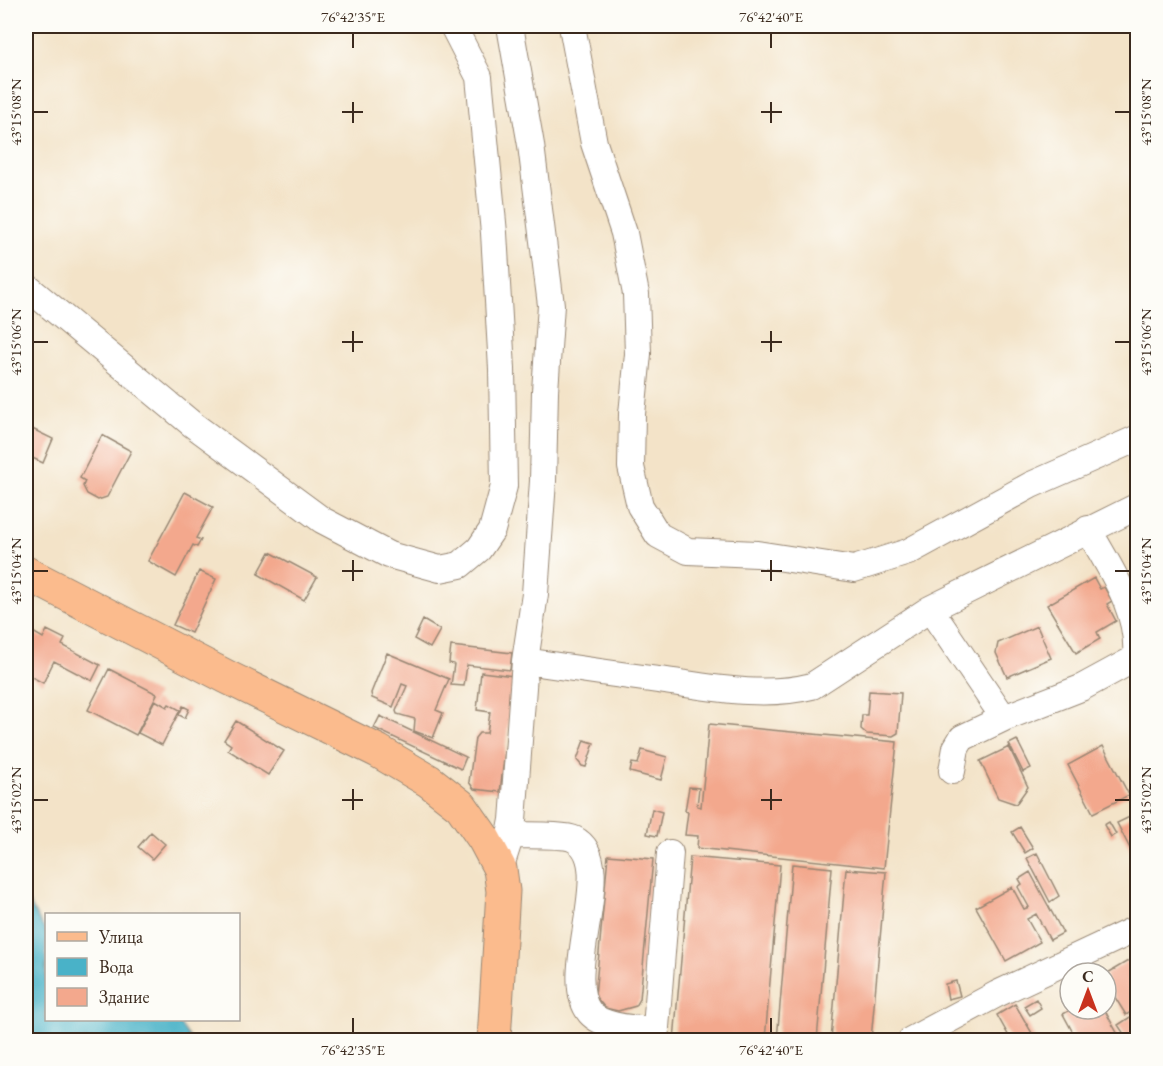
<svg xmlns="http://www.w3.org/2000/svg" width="1163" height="1066" font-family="'EB Garamond',serif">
<rect width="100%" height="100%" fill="#fdfcf7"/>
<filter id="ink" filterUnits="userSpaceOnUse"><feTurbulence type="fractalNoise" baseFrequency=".0167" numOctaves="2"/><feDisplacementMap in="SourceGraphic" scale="12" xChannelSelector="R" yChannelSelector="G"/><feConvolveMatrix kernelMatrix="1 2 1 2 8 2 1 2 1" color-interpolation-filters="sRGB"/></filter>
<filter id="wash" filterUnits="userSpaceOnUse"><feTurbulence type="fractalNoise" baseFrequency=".008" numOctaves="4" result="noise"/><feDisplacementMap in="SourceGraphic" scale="24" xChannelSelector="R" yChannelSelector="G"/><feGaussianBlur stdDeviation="1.35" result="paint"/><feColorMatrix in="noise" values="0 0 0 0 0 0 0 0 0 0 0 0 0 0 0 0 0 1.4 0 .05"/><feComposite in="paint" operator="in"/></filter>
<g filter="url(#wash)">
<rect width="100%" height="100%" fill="#f3e3c8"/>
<path fill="#49b2c8" stroke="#426e73" stroke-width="1.5" d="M26,898L46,932V1020H177L191,1040H26Z"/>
<g id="blocks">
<path fill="#f3a88d" d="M26,426L53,439L43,463L26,455Z
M102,435L131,451L107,497L98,500L87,494L83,486L85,481L80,478Z
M185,492L213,507L196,538L201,540L197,547L193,545L176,577L148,561Z
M270,552L317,577L304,600L258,574Z
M199,571L216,579L191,633L173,625Z
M1094,578L1100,589L1104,587L1112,601L1107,604L1116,621L1097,632L1100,639L1076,653L1047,605Z
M423,620L440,630L430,648L414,639Z
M1037,626L1051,658L1007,677L996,653L998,643Z
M26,628L43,638L47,630L65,639L62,645L100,665L92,681L54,661L43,683L26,674Z
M451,646L512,653L510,670L467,665L464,686L451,685L454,664L449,663Z
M387,653L449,679L436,710L443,713L433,738L414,731L415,719L397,714L396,711L407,686L402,684L393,707L372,698L371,693Z
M109,669L157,694L136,735L88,710Z
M481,672L514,676L500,792L474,789L469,782L475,738L479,733H487L490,712L477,710Z
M869,691L901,693L898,733L893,736L867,734L861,729L862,715H867Z
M155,700L167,707L169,704L180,710L162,745L138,733Z
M183,706L189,709L185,718L179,715Z
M380,716L466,757L461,769L374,728Z
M236,721L284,751L268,775L228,750L231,745L224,740Z
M709,724L897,742L884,868L697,848L698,836L685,835L688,812L685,811L689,787L699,788L697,806L701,807Z
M584,740L594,743L586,767L582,766L577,760Z
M1017,740L1031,768L1023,772L1009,744Z
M1103,746L1129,795L1093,813L1068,765Z
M1009,747L1028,787L1016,804L998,798L980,761Z
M642,750L667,757L661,780L630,772L632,763L638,764Z
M652,809L662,812L657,836L647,834Z
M1138,813V864L1117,823Z
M1109,822L1116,834L1111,837L1104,825Z
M1020,827L1033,848L1025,853L1012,832Z
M151,832L165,844L152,859L138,847Z
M1037,853L1059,896L1050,902L1027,858Z
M608,855L653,859L640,999L636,1006L618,1011L605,1008L595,996Z
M690,857L780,865L765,1040H674Z
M792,864L832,868L817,1040H777Z
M846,869L886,872L871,1040H831Z
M1030,872L1063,933L1050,940L1036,914L1027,919L1040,942L1006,961L976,907L1012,887L1024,909L1029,907L1018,887L1022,884L1019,879Z
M1138,955V1008L1126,1015L1106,983V974Z
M956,981L960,996L948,999L945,984Z
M1036,999L1041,1008L1030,1015L1024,1006Z
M1015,1004L1036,1040H1011L997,1015Z
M1072,1009H1104L1121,1040H1077L1063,1014Z
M1138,1012V1040H1128L1118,1025Z"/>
</g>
</g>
<g filter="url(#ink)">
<use href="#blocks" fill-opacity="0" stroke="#978673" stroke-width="1.5"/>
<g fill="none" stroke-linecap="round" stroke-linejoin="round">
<g stroke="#978673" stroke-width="28">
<path id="minor" d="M572,26L594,143L624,233L636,294L638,354L632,414L631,467L640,506L658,535L688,551L757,554L854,569L908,552L1031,485L1138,438
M26,286L192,424L322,520L389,555L440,569L460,565L479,549L492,530L504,486L502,369L494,233L479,77L453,26
M1088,529C1110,569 1140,610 1136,658
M930,609L1004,718
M525,661C572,668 619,675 666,681C714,688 765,698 812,686L930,609L1138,506
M952,771L956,748L962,738L1004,718L1081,688L1138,657
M510,835C523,836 564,834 574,839C620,862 558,975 590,1013C603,1028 638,1029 656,1030
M500,869L509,841L513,820L525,661L535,594L543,481L545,391L551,305L531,145L510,26
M655,1040L670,853
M911,1040L997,994L1138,928"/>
</g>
<g stroke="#978673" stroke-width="35">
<path id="major" d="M26,573L227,677L378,751L429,781L461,806L484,839L500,869L503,891L494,1040"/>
</g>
<use href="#minor" stroke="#fff" stroke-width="26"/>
<use href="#major" stroke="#fbbb8d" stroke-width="33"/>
</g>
</g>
<path fill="none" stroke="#3b2a1e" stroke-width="2" d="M353,33V48M771,33V48M353,102V123M771,102V123M33,112H48M342,112H363M761,112H782M1115,112H1130M353,331V352M771,331V352M33,342H48M342,342H363M761,342H782M1115,342H1130M353,560V581M771,560V581M33,571H48M342,571H363M761,571H782M1115,571H1130M353,789V810M771,789V810M33,800H48M342,800H363M761,800H782M1115,800H1130M353,1018V1033M771,1018V1033"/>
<rect width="1163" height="1066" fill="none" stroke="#fdfcf7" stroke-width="66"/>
<rect x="45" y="913" width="195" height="108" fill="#fdfcf7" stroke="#afa8a0" stroke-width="1.5"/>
<rect x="57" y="932" width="30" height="9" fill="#fbbb8d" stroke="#afa8a0" stroke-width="1.5"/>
<text x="99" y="943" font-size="18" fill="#3b2a1e">Улица</text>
<rect x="57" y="958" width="30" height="18" fill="#49b2c8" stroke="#afa8a0" stroke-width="1.5"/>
<text x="99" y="973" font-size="18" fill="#3b2a1e">Вода</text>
<rect x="57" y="988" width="30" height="18" fill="#f3a88d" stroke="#afa8a0" stroke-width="1.5"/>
<text x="99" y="1003" font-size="18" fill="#3b2a1e">Здание</text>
<g transform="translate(1088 991)"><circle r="28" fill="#fdfcf7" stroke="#afa8a0" stroke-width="1.5"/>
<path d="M0-4.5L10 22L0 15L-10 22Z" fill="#c8321e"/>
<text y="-9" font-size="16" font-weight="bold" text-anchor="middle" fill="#3b2a1e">С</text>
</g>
<rect x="33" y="33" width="1097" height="1000" fill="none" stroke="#3b2a1e" stroke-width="2"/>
<g font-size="15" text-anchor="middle" fill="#3b2a1e">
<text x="353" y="22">76°42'35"E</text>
<text x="771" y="22">76°42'40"E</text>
<text transform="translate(16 112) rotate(-90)" y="5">43°15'08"N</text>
<text transform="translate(1146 112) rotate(-90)" y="5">43°15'08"N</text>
<text transform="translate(16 342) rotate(-90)" y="5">43°15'06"N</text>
<text transform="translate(1146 342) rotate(-90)" y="5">43°15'06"N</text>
<text transform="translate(16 571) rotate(-90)" y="5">43°15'04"N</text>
<text transform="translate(1146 571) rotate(-90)" y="5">43°15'04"N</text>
<text transform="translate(16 800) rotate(-90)" y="5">43°15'02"N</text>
<text transform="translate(1146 800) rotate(-90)" y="5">43°15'02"N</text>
<text x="353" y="1055">76°42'35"E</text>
<text x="771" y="1055">76°42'40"E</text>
</g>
</svg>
